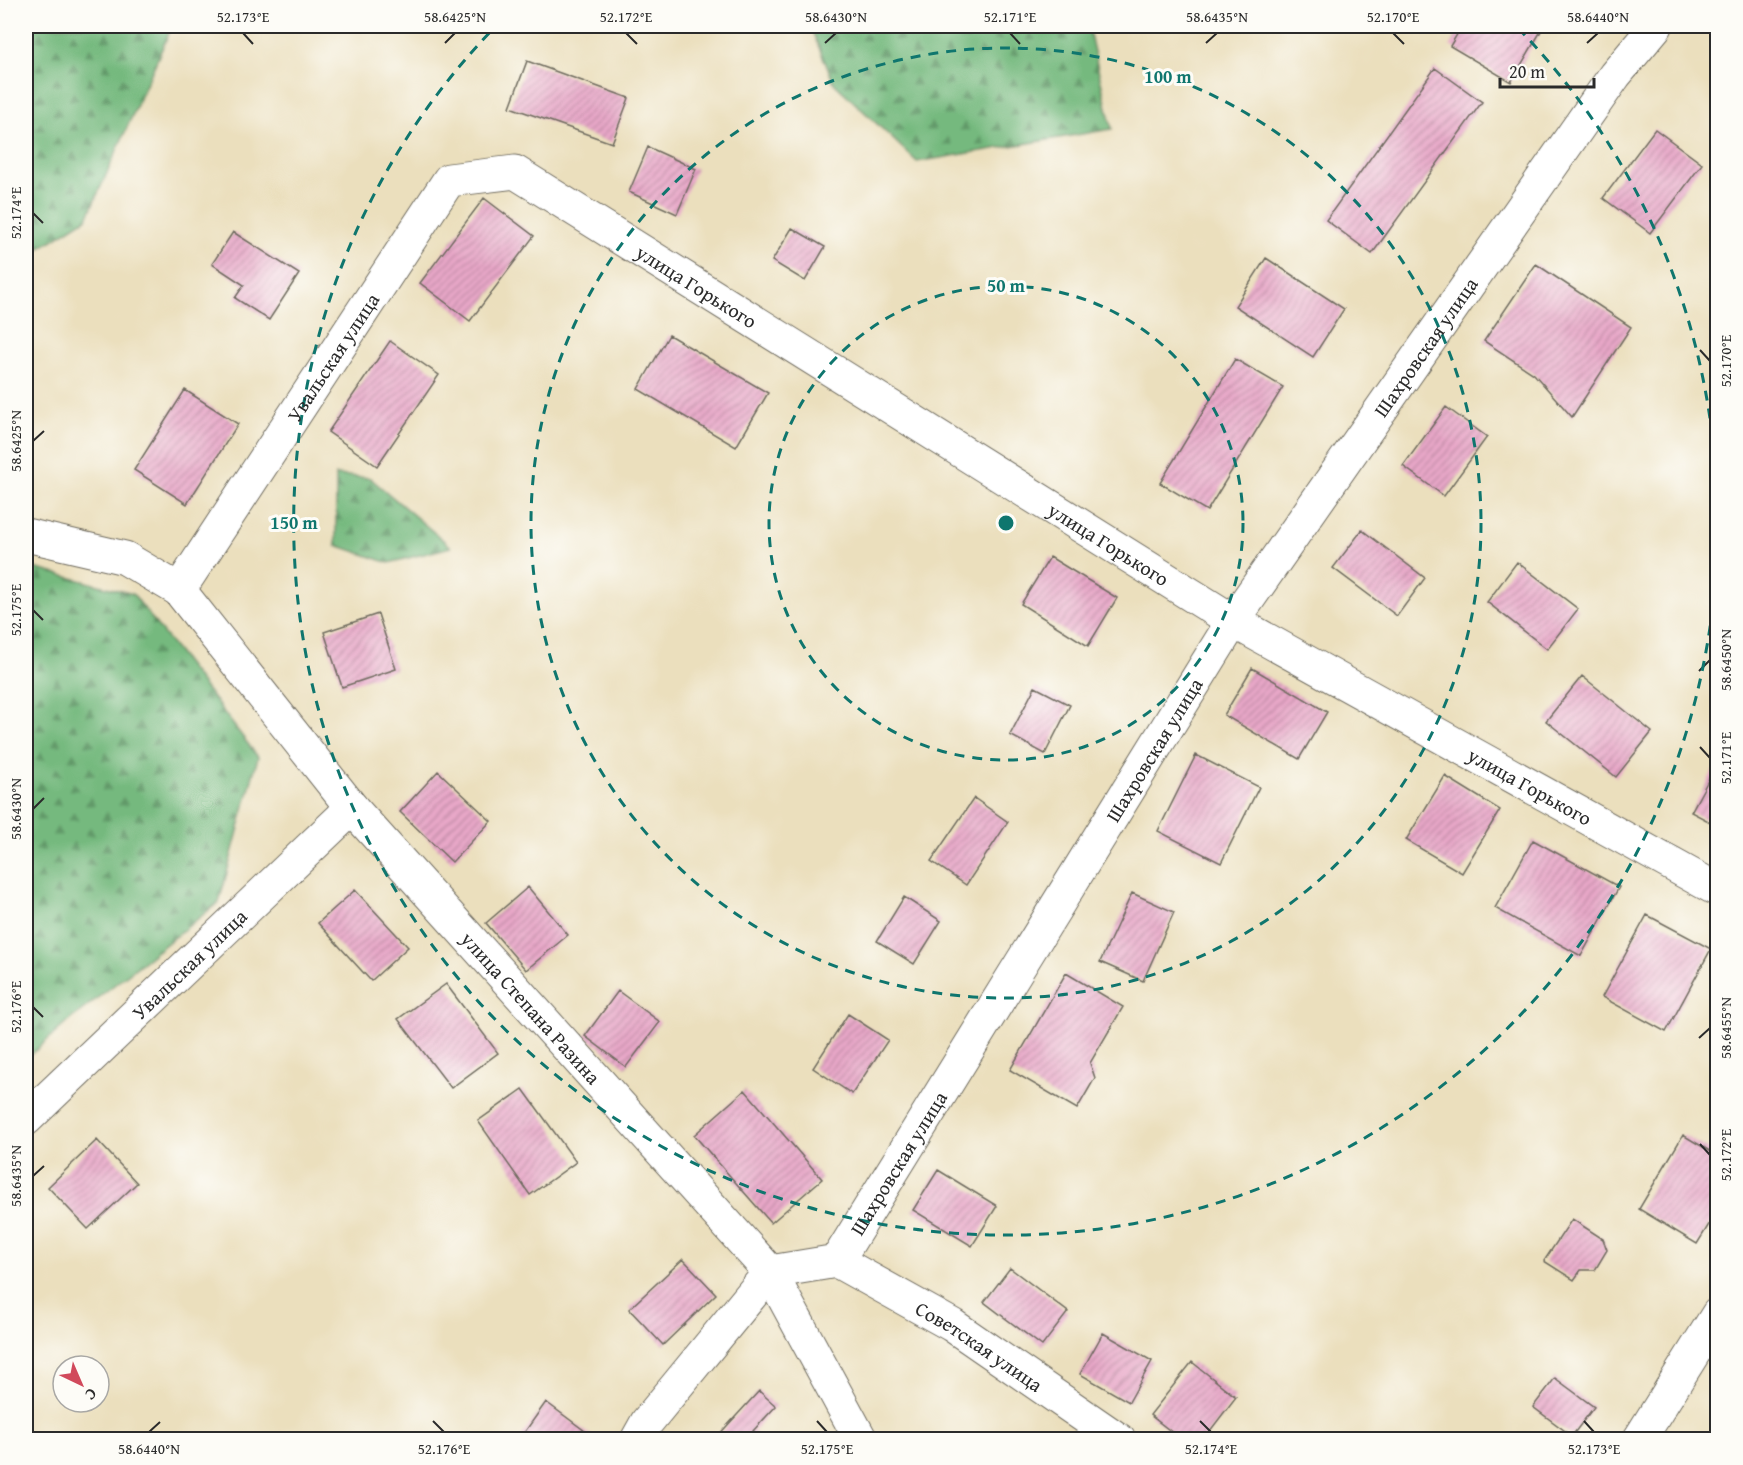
<svg xmlns="http://www.w3.org/2000/svg" width="1743" height="1465" font-family="'Gentium Book Plus',serif">
<defs>
<pattern id="forest-firs" width="22" height="20" patternUnits="userSpaceOnUse" patternTransform="scale(1.5)"><rect width="22" height="20" fill="#75b97e"/><path d="M5 1l3.5 6h-7zM16 11l3.5 6h-7z" fill="#609767"/></pattern>
<pattern id="building-hatch" width="6" height="6" patternUnits="userSpaceOnUse" patternTransform="scale(1.5)"><rect width="6" height="6" fill="#e8a7c8"/><path d="M-1 1l2-2M0 6l6-6M5 7l2-2" fill="none" stroke="#bc88a3"/></pattern>
</defs>
<rect width="100%" height="100%" fill="#fdfcf7"/>
<filter id="ink" filterUnits="userSpaceOnUse"><feTurbulence type="fractalNoise" baseFrequency=".0167" numOctaves="2"/><feDisplacementMap in="SourceGraphic" scale="12" xChannelSelector="R" yChannelSelector="G"/><feConvolveMatrix kernelMatrix="1 2 1 2 8 2 1 2 1" color-interpolation-filters="sRGB"/></filter>
<filter id="wash" filterUnits="userSpaceOnUse"><feTurbulence type="fractalNoise" baseFrequency=".008" numOctaves="4" result="noise"/><feDisplacementMap in="SourceGraphic" scale="24" xChannelSelector="R" yChannelSelector="G"/><feGaussianBlur stdDeviation="1.35" result="paint"/><feColorMatrix in="noise" values="0 0 0 0 0 0 0 0 0 0 0 0 0 0 0 0 0 1.4 0 .05"/><feComposite in="paint" operator="in"/></filter>
<g filter="url(#wash)">
<rect width="100%" height="100%" fill="#ebdfbd"/>
<path fill="url(#forest-firs)" stroke="#507254" stroke-width="1.5" d="M26,26H172L87,218L26,257Z
M810,26H1088L1112,129L917,162L834,83Z
M336,475L370,478L451,547L389,563L336,545Z
M26,566L133,594L258,757L219,902L71,1019L26,1059Z"/>
<g id="blocks">
<path fill="url(#building-hatch)" d="M1462,26H1544L1511,82L1450,46Z
M527,61L629,98L612,143L510,107Z
M1435,68L1482,102L1372,254L1326,220Z
M1655,129L1702,164L1650,233L1603,198Z
M648,147L696,169L677,214L629,192Z
M484,198L534,236L470,321L420,283Z
M792,228L825,247L805,281L772,261Z
M233,232L299,274L269,320L235,298L244,285L212,264Z
M1266,258L1344,309L1313,357L1235,306Z
M1536,264L1631,327L1572,417L1534,374L1484,341Z
M669,335L768,393L736,447L638,389Z
M390,341L439,375L377,466L328,432Z
M1235,359L1283,387L1207,511L1160,483Z
M185,390L238,424L187,504L134,470Z
M1446,407L1487,437L1444,496L1403,466Z
M1362,530L1425,578L1397,616L1333,568Z
M1050,557L1117,598L1088,646L1021,604Z
M1517,562L1578,609L1547,649L1487,602Z
M378,614L396,669L342,687L324,632Z
M1252,668L1327,712L1299,759L1224,715Z
M1582,676L1652,732L1616,777L1546,721Z
M1035,687L1070,705L1045,754L1010,735Z
M1196,755L1259,787L1221,863L1158,831Z
M1718,762V826L1691,812Z
M438,771L491,821L452,862L400,812Z
M1445,776L1500,810L1462,873L1406,840Z
M974,798L1008,822L966,885L931,861Z
M1533,840L1619,887L1581,956L1495,908Z
M528,887L568,935L526,970L486,923Z
M355,890L408,947L371,981L318,923Z
M1132,893L1174,912L1143,981L1100,962Z
M904,897L941,921L914,964L877,941Z
M1647,915L1711,949L1666,1032L1602,997Z
M1066,973L1123,1007L1090,1063L1095,1078L1077,1109L1010,1070Z
M446,984L498,1053L451,1088L398,1019Z
M618,991L660,1022L626,1067L585,1036Z
M848,1014L888,1040L852,1094L813,1068Z
M523,1089L576,1162L530,1195L478,1121Z
M745,1090L822,1179L771,1223L694,1135Z
M1683,1135L1718,1156V1210L1697,1244L1639,1209Z
M97,1140L137,1183L88,1229L48,1187Z
M938,1170L997,1206L972,1246L913,1210Z
M1572,1219L1603,1239L1607,1250L1595,1270H1581L1574,1280L1544,1261Z
M683,1259L716,1294L663,1345L629,1309Z
M1010,1268L1068,1312L1042,1346L984,1302Z
M1103,1333L1152,1361L1129,1402L1080,1374Z
M1192,1362L1236,1397L1203,1440H1182L1150,1415Z
M1555,1378L1594,1407L1572,1436L1533,1407Z
M759,1391L776,1406L753,1431L763,1440H714Z
M546,1402L593,1437L591,1440H519Z"/>
</g>
</g>
<g filter="url(#ink)">
<use href="#blocks" fill-opacity="0" stroke="#6e6a5e" stroke-width="1.5"/>
<g fill="none" stroke-linecap="round" stroke-linejoin="round">
<g stroke="#6e6a5e" stroke-width="35">
<g id="minor">
<path id="s1" d="M26,535L125,558L179,590L352,808L770,1272L861,1440"/>
<path id="s2" d="M179,590L449,180L515,172L1233,621L1718,890"/>
<path id="s3" d="M26,1119L352,808"/>
<path id="s4" d="M837,1261L952,1325L1119,1440"/>
<path id="s5" d="M637,1440L647,1422L770,1272L837,1261L1233,621L1615,75L1656,26"/>
<path d="M1639,1440L1718,1314"/>
</g>
</g>
<use href="#minor" stroke="#fff" stroke-width="33"/>
</g>
</g>
<path fill="none" stroke="#2b2b2b" stroke-width="2" d="M243,33L253,44M626,33L637,44M1010,33L1020,44M1393,33L1404,44M445,43L455,33M825,43L836,33M1206,43L1217,33M1587,43L1598,33M33,213L43,223M1700,350L1710,361M33,441L44,431M33,610L43,620M1699,671L1710,660M1700,747L1710,758M33,809L44,798M33,1007L43,1017M1699,1038L1710,1028M1700,1144L1710,1155M33,1176L44,1166M433,1421L444,1432M817,1421L827,1432M1200,1421L1211,1432M1584,1421L1594,1432M149,1432L160,1422"/>
<g fill="none" stroke="#0f766e" stroke-width="3" stroke-dasharray="10 8">
<circle cx="1006" cy="523" r="237"/>
<circle cx="1006" cy="523" r="475"/>
<path d="M1717 554A712 712 0 1 1 494 28M1518 28A712 712 0 0 1 1717 492"/>
</g>
<g text-anchor="middle" dominant-baseline="central" stroke-width="6" stroke-linejoin="round" paint-order="stroke">
<g font-size="20" fill="#2b2b2b" stroke="#fdfcf7">
<text stroke="none"><textPath href="#s2" startOffset="772">улица Горького</textPath></text>
<text stroke="none"><textPath href="#s5" startOffset="1370">Шахровская улица</textPath></text>
<text stroke="none"><textPath href="#s2" startOffset="279">Увальская улица</textPath></text>
<text stroke="none"><textPath href="#s2" startOffset="1258">улица Горького</textPath></text>
<text stroke="none"><textPath href="#s5" startOffset="884">Шахровская улица</textPath></text>
<text stroke="none"><textPath href="#s2" startOffset="1744">улица Горького</textPath></text>
<text stroke="none"><textPath href="#s3" startOffset="225">Увальская улица</textPath></text>
<text stroke="none"><textPath href="#s1" startOffset="711">улица Степана Разина</textPath></text>
<text stroke="none"><textPath href="#s5" startOffset="398">Шахровская улица</textPath></text>
<text stroke="none"><textPath href="#s4" startOffset="166">Советская улица</textPath></text>
</g>
</g>
<circle cx="1006" cy="523" r="9" fill="#0f766e" stroke="#fdfcf7" stroke-width="3"/>
<g font-size="18" text-anchor="middle" font-weight="bold" fill="#0f766e" stroke="#fdfcf7" stroke-width="6" stroke-linejoin="round" paint-order="stroke">
<text x="1168" y="83">100 m</text>
<text x="1006" y="292">50 m</text>
<text x="294" y="529">150 m</text>
</g>
<rect width="1743" height="1465" fill="none" stroke="#fdfcf7" stroke-width="66"/>
<g transform="translate(81 1384) rotate(136)"><circle r="28" fill="#fdfcf7" stroke="#a9a8a5" stroke-width="1.5"/>
<path d="M0-4.5L10 22L0 15L-10 22Z" fill="#d1495b"/>
<text y="-9" font-size="16" font-weight="bold" text-anchor="middle" fill="#2b2b2b">С</text>
</g>
<path d="M1500 78v9h94v-9" fill="none" stroke="#2b2b2b" stroke-width="3"/>
<text x="1509" y="78" font-size="18" fill="#2b2b2b" stroke="#fdfcf7" stroke-width="4.5" paint-order="stroke">20 m</text>
<rect x="33" y="33" width="1677" height="1399" fill="none" stroke="#2b2b2b" stroke-width="2"/>
<g font-size="15" text-anchor="middle" fill="#2b2b2b">
<text x="243" y="22">52.173°E</text>
<text x="455" y="22">58.6425°N</text>
<text x="626" y="22">52.172°E</text>
<text x="836" y="22">58.6430°N</text>
<text x="1010" y="22">52.171°E</text>
<text x="1217" y="22">58.6435°N</text>
<text x="1393" y="22">52.170°E</text>
<text x="1598" y="22">58.6440°N</text>
<text transform="translate(16 213) rotate(-90)" y="5">52.174°E</text>
<text transform="translate(1726 361) rotate(-90)" y="5">52.170°E</text>
<text transform="translate(16 441) rotate(-90)" y="5">58.6425°N</text>
<text transform="translate(16 610) rotate(-90)" y="5">52.175°E</text>
<text transform="translate(1726 660) rotate(-90)" y="5">58.6450°N</text>
<text transform="translate(1726 758) rotate(-90)" y="5">52.171°E</text>
<text transform="translate(16 809) rotate(-90)" y="5">58.6430°N</text>
<text transform="translate(16 1007) rotate(-90)" y="5">52.176°E</text>
<text transform="translate(1726 1028) rotate(-90)" y="5">58.6455°N</text>
<text transform="translate(1726 1155) rotate(-90)" y="5">52.172°E</text>
<text transform="translate(16 1176) rotate(-90)" y="5">58.6435°N</text>
<text x="149" y="1454">58.6440°N</text>
<text x="444" y="1454">52.176°E</text>
<text x="827" y="1454">52.175°E</text>
<text x="1211" y="1454">52.174°E</text>
<text x="1594" y="1454">52.173°E</text>
</g>
</svg>
